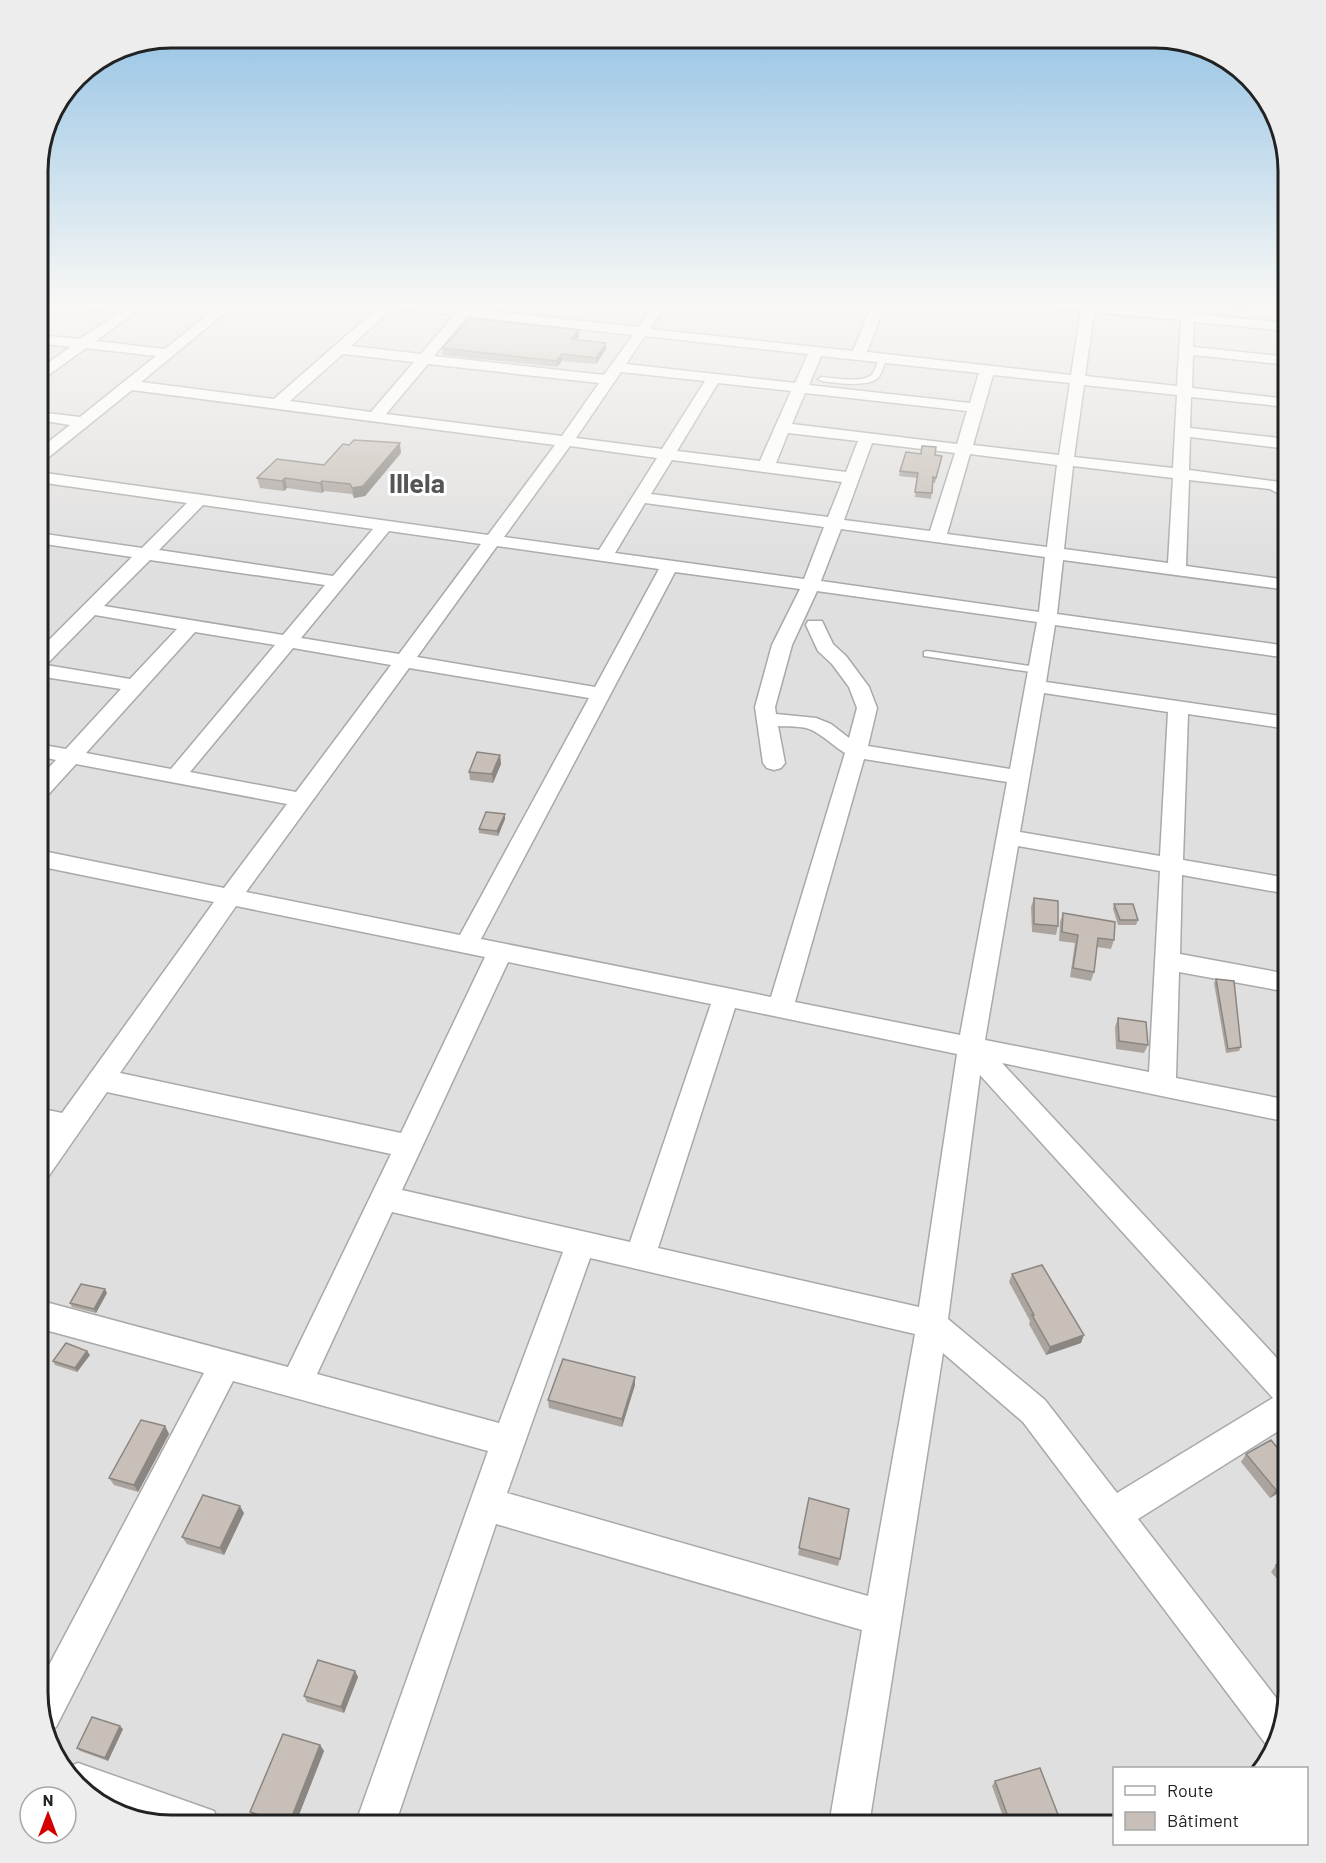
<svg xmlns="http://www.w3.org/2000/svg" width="1326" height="1863" font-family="Barlow,sans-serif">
<rect width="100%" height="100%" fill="#f2efe9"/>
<path fill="#e0dfdf" d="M38,302H1288V1692L1271,1758L1261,1768H1114V1825H163L104,1807L56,1759L38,1692Z"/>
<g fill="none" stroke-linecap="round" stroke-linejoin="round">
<g stroke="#a9a9a9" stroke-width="3">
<path id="lane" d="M882,357L886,359C884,365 882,372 879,377C869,388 835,383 822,381L818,379L822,377C833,378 867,384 873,373C877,367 876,361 882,357Z
M927,651L1037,667L1042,670L1037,673L924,656V652Z"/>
</g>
<g stroke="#a9a9a9" stroke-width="3">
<path id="street" d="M58,302H100L129,305L134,302H148L96,341L165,349L224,302H238L141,382L274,399L379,307L368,305L367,302H407L638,327L656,302H668L650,329L853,351L873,302H886L867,352L1071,375L1081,311L1035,306L1029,302H1095V304L1181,312L1182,302H1194V314L1288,323V331L1194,322L1193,347L1288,357V365L1193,355L1192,388L1288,399V407L1191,397L1190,428L1288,439V449L1190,437L1189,470L1280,482L1288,487V499L1270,489L1189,480L1186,566L1288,580V590L1063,560L1057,614L1288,646V658L1055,625L1046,682L1288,717V729L1188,714L1183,860L1288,878V894L1182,875L1180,954L1288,974V992L1179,972L1176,1078L1288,1100V1122L1002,1063L1288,1370V1425L1138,1519L1284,1708L1274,1747L1265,1743L1023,1422L943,1353L869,1825H829L862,1630L496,1524L395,1825H355L488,1451L233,1381L56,1727L48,1731L38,1686L204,1373L38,1328V1300L288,1367L391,1154L107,1092L48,1177L38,1181V1147L48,1132L38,1130V1108L62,1113L214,902L38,866V850L224,888L287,804L76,764L46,797L38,799V779L56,760L38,756V744L66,749L121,689L38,676V651L132,557L38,543V533L142,548L187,503L38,482V472L488,535L555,445L132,390L44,461L38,463V450L70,425L38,420V412L80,417L156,356L86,348L43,379L38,380V370L70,347L38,343V335L80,339L120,312L64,306ZM393,308L454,315L421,354L351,346ZM1094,312L1181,320L1177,386L1085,376ZM467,316L633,335L604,375L434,356ZM645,336L808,354L795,383L626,364ZM343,354L414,362L371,412L290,401ZM821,356L979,373L970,403L809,385ZM428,364L599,383L562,436L386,414ZM621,372L705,381L662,449L576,438ZM993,375L1070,383L1059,455L973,445ZM718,383L791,391L760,461L677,451ZM1084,385L1177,395L1173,468L1074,457ZM805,393L967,411L957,444L792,424ZM788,433L858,441L846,472L776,463ZM872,443L955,453L930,531L844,520ZM570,446L657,458L599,550L504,537ZM970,454L1057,465L1047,547L947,534ZM672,460L842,482L828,517L651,494ZM1073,466L1173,478L1168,563L1064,549ZM645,503L824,527L804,579L615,553ZM203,505L373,529L333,576L159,550ZM841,529L1045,557L1039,612L821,581ZM389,531L481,544L399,654L301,638ZM497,546L659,569L595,687L417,657ZM150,560L325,585L283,635L104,606ZM675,572L800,589L772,645L755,707L763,763L767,768L774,770L781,768L785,763L778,726C791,727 807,725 817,733C827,739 835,747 845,753L771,997L481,939ZM817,591L1037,622L1010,769L868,746L877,708L869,687L846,656L833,644L822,621H808L806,625L818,651L832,664L849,687L857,708L849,738L831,724L816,718L776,714L775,707L792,645ZM95,615L177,629L130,679L46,665ZM195,632L275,645L171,769L86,753ZM293,648L391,665L296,792L190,772ZM409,668L589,698L460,935L246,892ZM1044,693L1168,712L1160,856L1020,832ZM864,759L1007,782L960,1035L795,1002ZM1018,846L1160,871L1149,1072L985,1040ZM236,906L485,957L401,1133L120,1073ZM508,962L711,1004L630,1242L402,1190ZM735,1008L957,1054L919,1307L658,1248ZM980,1075L1273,1398L1117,1493L1045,1400L948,1319ZM392,1212L563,1252L499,1423L317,1374ZM590,1258L915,1334L868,1596L507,1493Z
M78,1763L214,1811L220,1825H163L104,1807L65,1768Z"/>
</g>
<use href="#lane" fill="#fff" fill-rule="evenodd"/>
<use href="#street" fill="#fff" fill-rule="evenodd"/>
</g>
<path fill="#aba49e" d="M1209,302H1252V304L1250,310L1209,307Z
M579,330V336L576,340L606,349L596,364L562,361L557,367L443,355L442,348Z
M401,453L365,496L354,498L352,494L324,491L322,493L287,488L284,491L260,488L257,478L324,465Z
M935,455L942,456L935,483H933L931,499L915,497L917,478L899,476L900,471Z
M500,755L501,764L493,783L470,780L469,772Z
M505,814V819L498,836L479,833V829Z
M1034,898L1058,926L1056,935L1032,932L1031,907Z
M1114,904L1138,920L1136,925H1118L1113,909Z
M1063,913L1114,940L1111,949L1097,947L1094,972L1091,981L1070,977L1075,943L1059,941L1060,922Z
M1216,979L1241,1047L1239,1051L1226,1053L1214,983Z
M1118,1018L1148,1045L1144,1053L1116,1049L1115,1027Z
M1012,1274L1081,1343L1046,1355L1029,1324L1030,1321L1009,1282Z
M107,1293L96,1313L72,1307L70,1303Z
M90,1355L77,1372L55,1365L53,1361Z
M635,1377V1385L622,1427L549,1408L548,1400Z
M165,1426L169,1434L138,1492L114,1485L109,1478Z
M1246,1454L1288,1487L1270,1498L1241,1462Z
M809,1498L840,1559L838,1566L798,1555Z
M244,1513L224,1555L187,1544L182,1537Z
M1288,1556V1592L1271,1572L1276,1565Z
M355,1671L358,1677L344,1713L307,1702L304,1696Z
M123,1729L108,1761L80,1751L77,1748Z
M320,1745L324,1751L295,1825H280L254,1817L250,1812Z
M995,1781L1062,1825H1006L992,1786Z"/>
<path fill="#8b8681" d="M579,330V336L571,346V339Z
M606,343V349L596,364V358Z
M562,354V361L557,367L556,361Z
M400,443L401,453L365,496L354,498L352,488Z
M285,478L287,488L284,491L282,481Z
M322,481L324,491L322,493L320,483Z
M500,755L501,764L493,783L492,774Z
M505,814V819L498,836L497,831Z
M105,1289L107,1293L96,1313L94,1309Z
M1084,1335L1081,1343L1046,1355L1050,1347Z
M87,1351L90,1355L77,1372L75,1368Z
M635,1377V1385L622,1427V1419Z
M165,1426L169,1434L138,1492L134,1485Z
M1288,1483V1487L1270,1498L1276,1490Z
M240,1506L244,1513L224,1555L220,1548Z
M355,1671L358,1677L344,1713L341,1707Z
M120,1726L123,1729L108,1761L105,1758Z
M320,1745L324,1751L295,1825H290L289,1824Z"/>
<path fill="#c7bfb8" stroke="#8b8681" stroke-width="1.5" d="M1223,302H1252V304Z
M470,318L579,330L571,339L606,343L596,358L562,354L556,361L442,348Z
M354,440L400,443L363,486L352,488L350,484L322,481L320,483L285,478L282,481L257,478L277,459L324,465L343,444L349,445Z
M922,446L936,447L935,455L942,456L936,478L933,477L932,493L915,492L918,473L900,471L906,452L921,454Z
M477,752L500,755L492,774L469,772Z
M486,812L505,814L497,831L479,829Z
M1034,898L1058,901V926L1034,924Z
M1114,904H1133L1138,920H1120Z
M1063,913L1115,922L1114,940L1098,938L1094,972L1073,968L1078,935L1062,932Z
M1216,979L1234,981L1241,1047L1228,1049Z
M1118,1018L1146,1022L1148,1045L1119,1041Z
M1042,1265L1084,1335L1050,1347L1032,1315H1034L1012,1274Z
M81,1284L105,1289L94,1309L70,1303Z
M66,1343L87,1351L75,1368L53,1361Z
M563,1359L635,1377L622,1419L548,1400Z
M141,1420L165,1426L134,1485L109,1478Z
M1271,1440L1288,1461V1483L1276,1490L1246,1454Z
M203,1495L240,1506L220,1548L182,1537Z
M809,1498L849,1509L840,1559L799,1548Z
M1288,1556V1578L1276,1565Z
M318,1660L355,1671L341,1707L304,1696Z
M92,1717L120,1726L105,1758L77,1748Z
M283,1734L320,1745L289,1824L250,1812Z
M1040,1768L1062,1825H1011L995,1781Z"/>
<linearGradient id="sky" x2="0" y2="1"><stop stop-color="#8fc0e4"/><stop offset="0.54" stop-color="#f9f8f5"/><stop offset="1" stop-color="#f9f8f5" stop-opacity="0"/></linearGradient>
<rect width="1326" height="563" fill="url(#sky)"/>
<g text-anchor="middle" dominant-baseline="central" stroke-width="6" stroke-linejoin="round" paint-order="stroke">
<g font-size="27" font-weight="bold" fill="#555" stroke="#fff">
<text x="417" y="482">Illela</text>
</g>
</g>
<path d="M0 0H1326V1863H0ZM171 48H1155A123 123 0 0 1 1278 171V1692A123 123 0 0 1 1155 1815H171A123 123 0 0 1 48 1692V171A123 123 0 0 1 171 48Z" fill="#ededed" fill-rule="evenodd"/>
<path fill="none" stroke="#222" stroke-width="3" d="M171 48H1155A123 123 0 0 1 1278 171V1692A123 123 0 0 1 1155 1815H171A123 123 0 0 1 48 1692V171A123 123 0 0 1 171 48Z"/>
<rect x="1113" y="1767" width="195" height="78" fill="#ffffff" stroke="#a7a7a7" stroke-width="1.5"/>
<rect x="1125" y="1786" width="30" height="9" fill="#ffffff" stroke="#a7a7a7" stroke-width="1.5"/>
<text x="1167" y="1797" font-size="18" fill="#222222">Route</text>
<rect x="1125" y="1812" width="30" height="18" fill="#c7bfb8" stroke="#a7a7a7" stroke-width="1.5"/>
<text x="1167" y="1827" font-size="18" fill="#222222">Bâtiment</text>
<g transform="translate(48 1815)"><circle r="28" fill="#ffffff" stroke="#a7a7a7" stroke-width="1.5"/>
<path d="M0-4.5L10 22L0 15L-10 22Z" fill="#d40000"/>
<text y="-9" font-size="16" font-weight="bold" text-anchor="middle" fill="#222222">N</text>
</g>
</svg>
